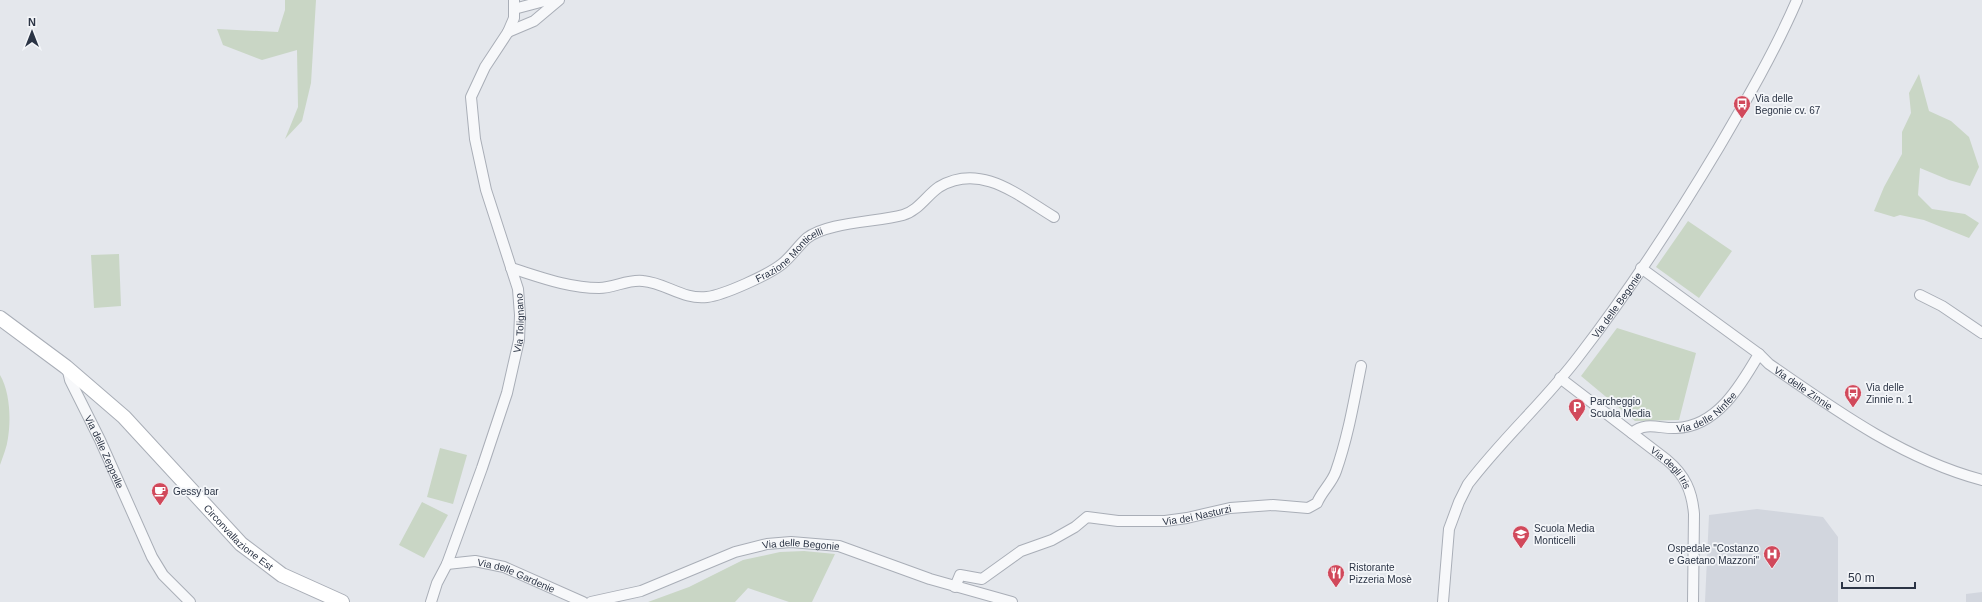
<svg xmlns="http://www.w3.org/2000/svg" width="1982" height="602" font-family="Helvetica,sans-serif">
<rect width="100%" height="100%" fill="#e4e7ec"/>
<path fill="#d2d6de" d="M1757,509L1823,517L1838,537V602H1705L1709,515Z
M1982,592V602H1966V594Z"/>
<path fill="#c9d6c5" d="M285,0H316L311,83L302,121L285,139L298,107L297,50L262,60L223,45L217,29L278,32L285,10Z
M1919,74L1929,111L1951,121L1969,137L1979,167L1970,186L1949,180L1920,168L1918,195L1932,209L1965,214L1979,223L1969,238L1924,220L1900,215L1894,217L1874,211L1884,187L1902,154V132L1911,113L1909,93Z
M1688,221L1732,251L1699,298L1656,267Z
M119,254L121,306L94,308L91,255Z
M1617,328L1696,353L1679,420L1635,421L1581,376Z
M0,375C10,392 11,419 8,438C7,447 3,456 0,465Z
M440,448L467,455L453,504L427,497Z
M422,502L448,515L424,558L399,545Z
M804,551L835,554L812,602H789L748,588L735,602H648L689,587L743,560L780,552Z"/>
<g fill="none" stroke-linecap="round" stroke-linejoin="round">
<g stroke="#a9aeb7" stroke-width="12">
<g id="street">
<path d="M514,9L548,0"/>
<path d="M508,32L534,21L559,0"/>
<path id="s1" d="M511,268C540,277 568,288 599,288C614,288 628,279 643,281C666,283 683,300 707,297C724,295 768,275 782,264C791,257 798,246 807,238C827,222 877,222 903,215C918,211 927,195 939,187C981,162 1019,196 1054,217"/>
<path id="s2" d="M1641,268L1759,354L1769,364C1835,410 1903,459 1982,480"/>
<path d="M1920,295L1942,306L1982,333"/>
<path id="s3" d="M67,367L70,380L100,440L152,557L163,575L190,602"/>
<path id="s4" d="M1560,378L1667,460C1685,475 1692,491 1694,514L1693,602"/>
<path id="s5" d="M1632,433C1646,421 1660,429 1676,428C1717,427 1741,385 1759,354"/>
<path id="s6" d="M447,564L475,561L504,567L583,602"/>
<path id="s7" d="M955,587L960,575L982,579L1021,551L1052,540L1075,527L1087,517L1118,521H1165L1187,518L1230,508L1273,505L1308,508L1317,503C1322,491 1332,483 1336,471C1348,437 1354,401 1361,366"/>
<path id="s8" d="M431,602L437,583L447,564L482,468L507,393L519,340L520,315L518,289L486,190L475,139L471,97L485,67L508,32L514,18V0"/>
<path id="s9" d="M591,602L641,591L735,552L767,544L791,542L839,546L930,579L1012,602"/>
<path id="s10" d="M1443,602L1449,529L1459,502L1468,484C1502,439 1545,401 1579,356C1630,290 1676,219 1719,147C1747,99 1775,51 1797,0"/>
</g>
</g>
<g stroke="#a9aeb7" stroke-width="16">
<g id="secondary">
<path id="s11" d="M0,318L66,367L124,417L241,544L282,575L342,602"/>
</g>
</g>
<use href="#street" stroke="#f7f8fa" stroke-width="10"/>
<use href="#secondary" stroke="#fff" stroke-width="14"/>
</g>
<defs>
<g id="bus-pin" transform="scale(0.9)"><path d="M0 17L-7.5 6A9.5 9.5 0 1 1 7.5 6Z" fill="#d1495b" stroke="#f4f6f9"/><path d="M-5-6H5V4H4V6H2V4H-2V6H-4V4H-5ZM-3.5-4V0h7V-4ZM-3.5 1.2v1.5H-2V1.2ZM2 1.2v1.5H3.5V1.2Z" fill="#fff"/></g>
<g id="parking-pin" transform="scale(0.9)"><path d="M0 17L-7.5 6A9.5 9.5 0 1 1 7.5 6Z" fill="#d1495b" stroke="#f4f6f9"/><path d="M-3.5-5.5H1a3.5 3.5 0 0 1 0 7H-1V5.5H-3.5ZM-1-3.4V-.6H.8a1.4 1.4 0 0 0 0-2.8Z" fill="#fff"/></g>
<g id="cafe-pin" transform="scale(0.9)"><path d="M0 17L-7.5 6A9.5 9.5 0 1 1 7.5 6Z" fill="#d1495b" stroke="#f4f6f9"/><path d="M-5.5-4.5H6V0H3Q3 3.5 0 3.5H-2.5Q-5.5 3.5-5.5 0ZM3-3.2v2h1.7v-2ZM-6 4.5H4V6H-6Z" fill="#fff"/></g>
<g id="school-pin" transform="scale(0.9)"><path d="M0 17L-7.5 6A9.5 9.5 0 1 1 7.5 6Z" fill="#d1495b" stroke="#f4f6f9"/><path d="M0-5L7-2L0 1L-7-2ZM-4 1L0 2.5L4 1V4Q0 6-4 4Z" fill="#fff"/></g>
<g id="hospital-pin" transform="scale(0.9)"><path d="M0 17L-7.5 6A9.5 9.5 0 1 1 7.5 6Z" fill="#d1495b" stroke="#f4f6f9"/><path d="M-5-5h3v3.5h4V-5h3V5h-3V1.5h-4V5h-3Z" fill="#fff"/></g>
<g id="restaurant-pin" transform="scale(0.9)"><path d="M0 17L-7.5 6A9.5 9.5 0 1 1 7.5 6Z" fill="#d1495b" stroke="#f4f6f9"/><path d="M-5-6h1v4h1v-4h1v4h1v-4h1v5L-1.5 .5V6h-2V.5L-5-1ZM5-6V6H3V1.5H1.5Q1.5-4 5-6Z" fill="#fff"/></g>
</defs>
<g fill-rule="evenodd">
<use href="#bus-pin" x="1742" y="104"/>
<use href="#bus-pin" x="1853" y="393"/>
<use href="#parking-pin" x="1577" y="407"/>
<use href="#cafe-pin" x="160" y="491"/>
<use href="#school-pin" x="1521" y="534"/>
<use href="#hospital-pin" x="1772" y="554"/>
<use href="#restaurant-pin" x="1336" y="573"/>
</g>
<g text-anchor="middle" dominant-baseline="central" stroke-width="3.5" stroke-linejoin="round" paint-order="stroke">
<g font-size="10" fill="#2b3445" stroke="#f4f6f9" text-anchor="start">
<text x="1755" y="98">Via delle<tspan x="1755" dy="12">Begonie cv. 67</tspan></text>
<text x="1866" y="387">Via delle<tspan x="1866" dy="12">Zinnie n. 1</tspan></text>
<text x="1590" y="401">Parcheggio<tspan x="1590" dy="12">Scuola Media</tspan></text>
<text x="173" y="491">Gessy bar</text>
<text x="1534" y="528">Scuola Media<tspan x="1534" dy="12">Monticelli</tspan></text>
<text x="1759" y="548" text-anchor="end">Ospedale "Costanzo<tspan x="1759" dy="12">e Gaetano Mazzoni"</tspan></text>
<text x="1349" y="567">Ristorante<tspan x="1349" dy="12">Pizzeria Mosè</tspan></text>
</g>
<g font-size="10" fill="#2b3445" stroke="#f4f6f9">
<text stroke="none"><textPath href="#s1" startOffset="296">Frazione Monticelli</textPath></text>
<text stroke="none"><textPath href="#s10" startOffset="355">Via delle Begonie</textPath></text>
<text stroke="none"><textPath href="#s8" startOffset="294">Via Tolignano</textPath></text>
<text stroke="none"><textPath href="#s2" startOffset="202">Via delle Zinnie</textPath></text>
<text stroke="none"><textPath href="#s5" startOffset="81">Via delle Ninfee</textPath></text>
<text stroke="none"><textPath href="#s3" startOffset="93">Via delle Zeppelle</textPath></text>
<text stroke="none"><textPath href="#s4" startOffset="143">Via degli Iris</textPath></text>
<text stroke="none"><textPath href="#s7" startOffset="269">Via dei Nasturzi</textPath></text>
<text stroke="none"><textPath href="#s11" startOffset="325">Circonvallazione Est</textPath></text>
<text stroke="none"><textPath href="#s9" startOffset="220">Via delle Begonie</textPath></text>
<text stroke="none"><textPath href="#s6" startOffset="72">Via delle Gardenie</textPath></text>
</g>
</g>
<g transform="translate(32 32)" stroke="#f4f6f9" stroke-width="3" paint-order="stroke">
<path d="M0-3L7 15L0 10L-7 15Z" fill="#2b3445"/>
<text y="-6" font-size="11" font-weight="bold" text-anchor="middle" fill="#2b3445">N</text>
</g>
<path d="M1842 582v6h73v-6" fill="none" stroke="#2b3445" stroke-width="2"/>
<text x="1848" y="582" font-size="12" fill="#2b3445" stroke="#f4f6f9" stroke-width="3" paint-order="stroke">50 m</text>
</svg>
